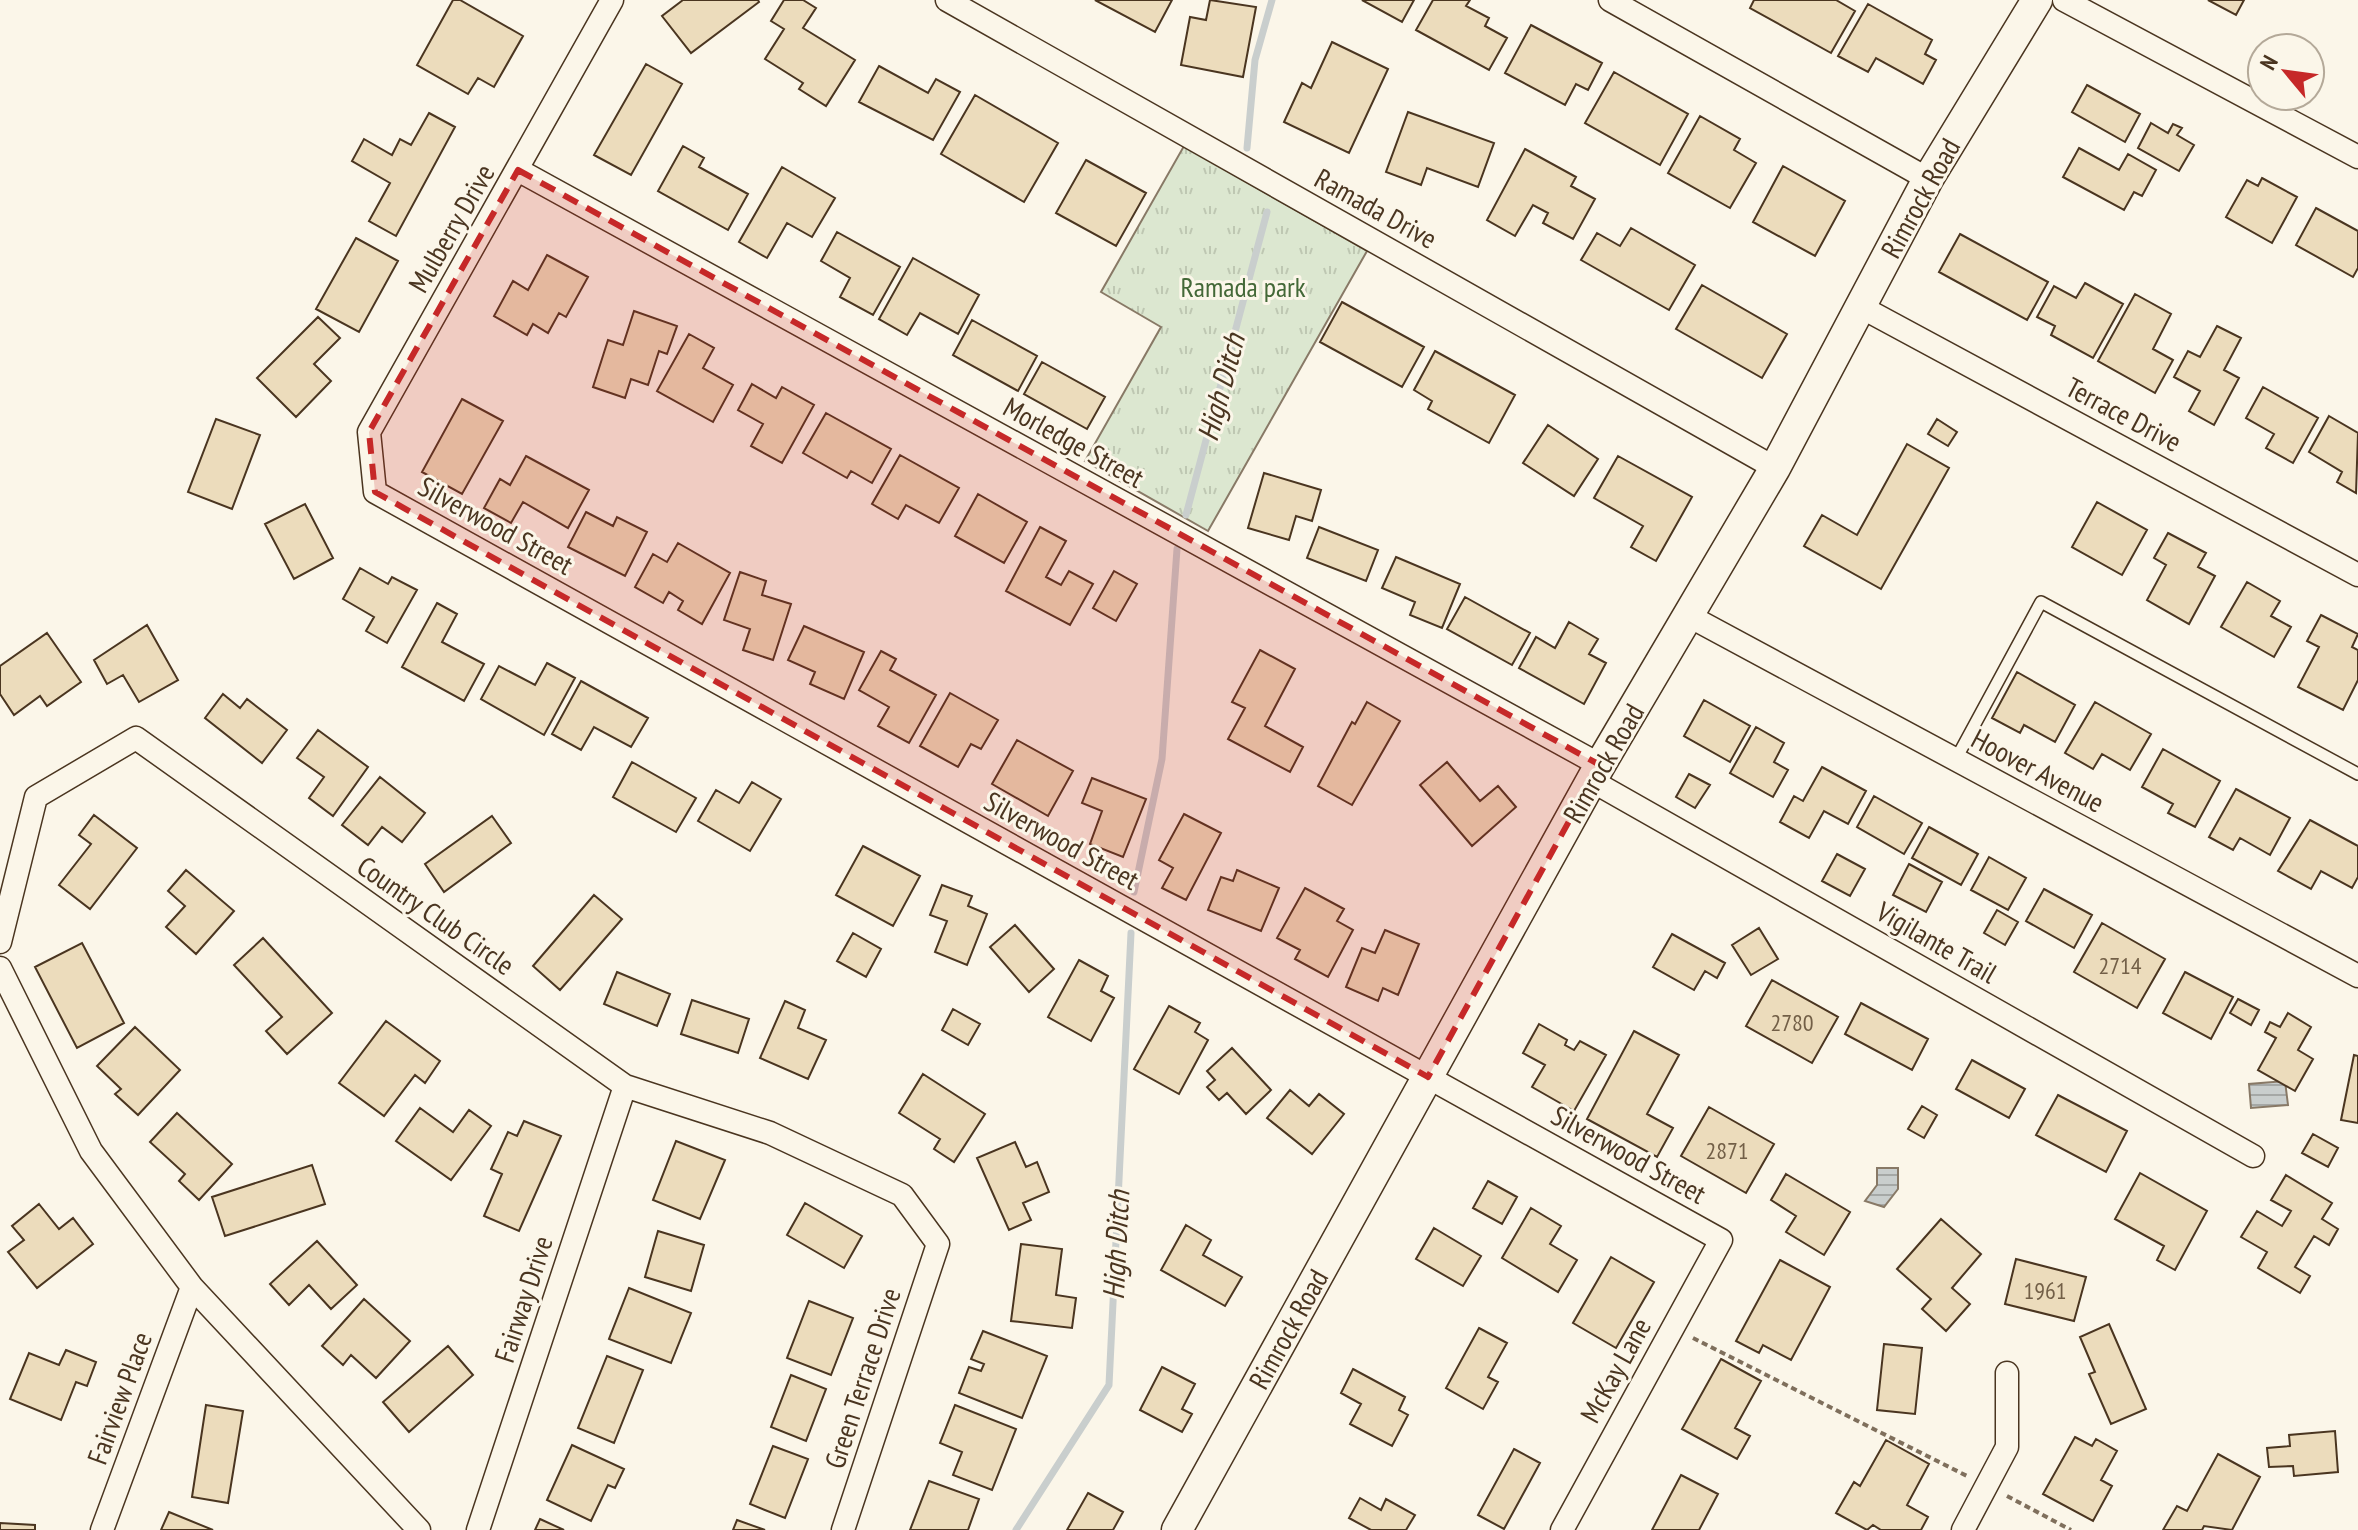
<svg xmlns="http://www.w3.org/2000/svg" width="2358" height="1530" font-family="'PT Sans Narrow',sans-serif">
<defs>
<pattern id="park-tufts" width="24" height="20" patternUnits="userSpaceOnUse" patternTransform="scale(2)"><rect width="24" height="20" fill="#dce7d0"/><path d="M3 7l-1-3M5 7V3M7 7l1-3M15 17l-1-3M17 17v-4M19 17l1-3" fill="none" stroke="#bec7b2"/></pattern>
<pattern id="water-rules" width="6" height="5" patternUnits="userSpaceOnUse" patternTransform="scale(2)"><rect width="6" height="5" fill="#c9cecd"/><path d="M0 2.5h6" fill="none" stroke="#a5a8a6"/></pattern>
</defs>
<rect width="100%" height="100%" fill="#fbf6e9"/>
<path fill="url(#park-tufts)" stroke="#887966" stroke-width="2" d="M1184,146L1367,251L1208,531L1085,461L1161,327L1101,292Z"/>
<path fill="url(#water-rules)" stroke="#887966" stroke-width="2" d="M2285,1081L2288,1105L2251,1108L2249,1084Z
M1877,1168H1898V1189L1884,1207L1865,1201L1877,1185Z"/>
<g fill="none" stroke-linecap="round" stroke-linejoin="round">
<path stroke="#c9cecd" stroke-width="7" d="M1247,148L1255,60L1272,0
M1186,515L1267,212
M1134,892L1162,759L1177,549
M1016,1530L1109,1385L1131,933"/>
</g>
<path fill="#ecdcbc" stroke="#4a3520" stroke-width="2" d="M453,0H460L523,36L494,87L478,78L468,94L417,65Z
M683,0H758L759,2L691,53L662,16Z
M784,0H803L816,8L803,28L855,60L826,106L799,89L803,83L765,59L784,29L771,21Z
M1095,0H1172L1155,32Z
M1210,0L1256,7L1243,77L1181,65L1190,17L1206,20Z
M1362,0H1414L1402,22Z
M1433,0H1470L1466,6L1489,18L1485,26L1507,38L1489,70L1416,30Z
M1754,0H1836L1855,11L1831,53L1750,8Z
M2208,0H2244L2236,15Z
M1868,4L1932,40L1925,54L1936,60L1923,84L1876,58L1868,72L1838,56Z
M1531,25L1602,63L1588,90L1576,84L1565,105L1505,73Z
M1332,42L1388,69L1349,153L1284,122L1302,83L1311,88Z
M646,64L682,84L631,175L594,155Z
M879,66L928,93L936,79L960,92L933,140L859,102Z
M1614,72L1688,114L1660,165L1585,123Z
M2087,85L2140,114L2125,142L2072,112Z
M975,95L1058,143L1024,202L941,154Z
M1408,112L1494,143L1478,187L1427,168L1421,185L1386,172Z
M429,113L455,127L396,236L369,221L390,183L352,161L364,139L392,155L400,139L411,145Z
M1700,116L1740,139L1734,150L1756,163L1730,208L1668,173Z
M2151,123L2168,133L2173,124L2182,128L2177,135L2194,145L2179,171L2138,148Z
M683,146L704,158L699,167L748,194L728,230L658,191Z
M2079,148L2119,170L2128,154L2156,170L2142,196L2134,192L2124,210L2063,177Z
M1525,149L1576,177L1571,186L1595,199L1573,239L1543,223L1548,213L1533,205L1515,236L1487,220Z
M1086,160L1146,193L1116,246L1056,213Z
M1783,166L1845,201L1815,256L1753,222Z
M782,167L835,198L812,237L787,223L767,258L739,242Z
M2262,178L2297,197L2272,243L2226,217L2247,180L2258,186Z
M2316,208L2358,231V268L2353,277L2296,245Z
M1631,228L1695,265L1669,310L1581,260L1597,233L1620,246Z
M837,232L900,267L873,315L840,297L850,278L821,261Z
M1960,234L2048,282L2027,320L1939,272Z
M356,238L398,261L359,332L316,309Z
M547,255L588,277L566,317L559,313L548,333L533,324L527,335L494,316L513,281L528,290Z
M913,258L979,295L958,334L920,313L907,335L879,319Z
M2085,283L2123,304L2093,358L2051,335L2055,326L2037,317L2054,286L2076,298Z
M1702,285L1787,334L1762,378L1676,329Z
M2135,294L2171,314L2153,349L2173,360L2155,393L2098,361Z
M1342,302L1424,347L1402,387L1320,342Z
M634,311L677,326L667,354L659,351L648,385L631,379L625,398L593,387L608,340L623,345Z
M318,317L340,338L314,364L331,381L296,417L257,378Z
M972,320L1037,356L1018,391L953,355Z
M2217,326L2241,338L2224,370L2239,378L2214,425L2189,411L2200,391L2174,377L2188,351L2200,357Z
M689,334L714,348L703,368L733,385L713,422L657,391Z
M1435,351L1515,395L1489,443L1428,409L1432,401L1414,390Z
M1042,362L1105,397L1087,429L1024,394Z
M752,384L776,398L782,387L814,405L782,463L751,446L763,424L738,410Z
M2263,387L2318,418L2293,463L2266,448L2274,434L2246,418Z
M462,399L503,421L462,494L422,472Z
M826,413L891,449L872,483L851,471L847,478L803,453Z
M2329,416L2358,433L2356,493L2337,482L2342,472L2309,452Z
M216,419L260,435L232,509L188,492Z
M1937,419L1957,432L1948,446L1928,434Z
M1548,425L1598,459L1574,496L1523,463Z
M1907,444L1949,468L1881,589L1804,546L1822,515L1857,535Z
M900,455L959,488L939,523L906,505L898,519L872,504Z
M526,456L589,490L568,528L523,502L511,523L484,508L500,479L510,485Z
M1618,456L1692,497L1656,561L1631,547L1643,526L1594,498Z
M1264,473L1321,490L1312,521L1296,516L1289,540L1248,528Z
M978,494L1027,522L1004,563L955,536Z
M2097,502L2147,530L2122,575L2072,547Z
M305,504L333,558L294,579L265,524Z
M586,512L613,526L617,517L647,532L625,576L568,547Z
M1040,527L1066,541L1046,577L1061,585L1069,571L1093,584L1070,625L1006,591Z
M1319,527L1378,550L1366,581L1307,558Z
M2168,533L2206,553L2198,567L2215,576L2189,624L2147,600L2166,565L2154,558Z
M678,543L730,573L702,624L678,610L683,601L669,592L663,603L635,587L653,554L667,562Z
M1396,557L1460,584L1442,628L1410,615L1415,602L1382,588Z
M360,568L388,584L392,577L417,590L387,643L366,631L374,617L343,599Z
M1114,571L1137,584L1116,621L1093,608Z
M740,572L766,581L762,595L791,604L773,660L743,650L750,629L724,620Z
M2247,582L2280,601L2271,616L2291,627L2274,657L2221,627Z
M1465,597L1530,633L1512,665L1447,629Z
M437,603L457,614L442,642L484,664L464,701L402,667Z
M2321,615L2358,634L2352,647L2358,650V680L2343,710L2298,687L2319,647L2307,641Z
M1569,622L1598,639L1589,654L1606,663L1584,704L1519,668L1536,637L1555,648Z
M147,625L178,680L139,702L123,675L107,684L94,660Z
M804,626L864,652L844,699L810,684L815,672L788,660Z
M47,633L81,682L47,706L40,696L14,715L0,694V666Z
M1260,650L1295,669L1265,726L1303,747L1290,772L1228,739L1245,708L1232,702Z
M881,651L896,659L890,670L936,695L909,743L878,726L889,707L859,690Z
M547,663L575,678L544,735L481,699L499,666L535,685Z
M2017,672L2075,705L2055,742L2024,725L2020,733L1992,718Z
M581,681L648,718L631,747L594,727L581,750L552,734Z
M950,693L998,720L981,749L971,744L958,767L920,746Z
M223,694L240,708L247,699L287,730L262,763L205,718Z
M1704,700L1750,726L1730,762L1684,736Z
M1367,702L1400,721L1352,805L1318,786L1352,722L1355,724Z
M2095,702L2151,734L2130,770L2102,754L2093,769L2065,753Z
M1756,727L1784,743L1774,762L1788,770L1773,797L1730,773Z
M318,730L368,767L333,816L309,798L324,777L297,758Z
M1017,740L1073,771L1048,816L992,784Z
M2163,749L2220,781L2195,827L2168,813L2173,804L2142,787Z
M632,762L696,798L676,832L613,797Z
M1447,762L1480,801L1498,786L1516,807L1472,846L1420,785Z
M1822,767L1866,791L1848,824L1824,811L1809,838L1780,822L1794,796L1803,801Z
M1689,774L1710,785L1695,808L1676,797Z
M380,777L425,813L402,842L382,827L368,845L342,825Z
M1092,778L1146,799L1123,857L1090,844L1102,811L1082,803Z
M752,782L781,799L750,851L698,821L716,790L739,803Z
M2236,789L2290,818L2270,855L2240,838L2233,850L2209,837Z
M1874,796L1922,823L1904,854L1857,827Z
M1184,814L1221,833L1186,900L1162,888L1173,868L1159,860Z
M94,815L137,848L90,909L59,885L91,844L79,835Z
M492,816L511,843L444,892L425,864Z
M2310,820L2358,846V877L2352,888L2321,871L2311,889L2278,871Z
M1929,827L1978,854L1961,885L1912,858Z
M863,846L920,876L893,926L836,895Z
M1837,854L1865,869L1850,896L1822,881Z
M1989,857L2026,878L2008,910L1971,890Z
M1909,864L1942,882L1926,912L1893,895Z
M186,870L234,911L196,954L166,927L185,906L168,891Z
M1237,870L1279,888L1261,931L1208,910L1221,877L1233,881Z
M942,885L972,896L968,906L987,914L967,965L935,952L947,921L930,915Z
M1305,888L1344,909L1337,921L1353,930L1328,977L1295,959L1300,950L1277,938Z
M2044,889L2092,915L2074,948L2026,921Z
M594,895L622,919L560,990L533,966Z
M1997,910L2018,922L2005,945L1984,933Z
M2102,923L2165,959L2137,1008L2074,972Z
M1015,925L1054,969L1029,992L990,947Z
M1759,928L1778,959L1751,975L1732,945Z
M1385,930L1419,944L1398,995L1383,988L1378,1001L1346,987L1362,948L1375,953Z
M853,933L881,949L866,977L837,961Z
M1672,934L1725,963L1717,978L1705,971L1694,990L1653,967Z
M263,938L332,1013L287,1054L266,1031L282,1017L234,965Z
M82,943L124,1023L77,1048L35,967Z
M1079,960L1108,976L1101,991L1114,998L1091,1041L1048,1017Z
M617,972L670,994L657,1026L604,1004Z
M2185,972L2233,997L2211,1039L2163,1013Z
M1772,980L1838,1017L1812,1063L1746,1026Z
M2238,999L2259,1010L2251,1025L2230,1013Z
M692,1000L749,1019L738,1053L681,1034Z
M785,1001L805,1010L798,1028L826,1040L808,1079L760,1058Z
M1861,1003L1928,1039L1912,1070L1845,1034Z
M1169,1006L1200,1023L1195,1032L1208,1040L1179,1094L1134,1069Z
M953,1009L980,1024L968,1045L942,1030Z
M2288,1013L2311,1027L2298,1050L2313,1059L2295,1091L2258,1070L2276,1038L2265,1032L2270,1022L2280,1027Z
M386,1021L440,1061L425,1083L415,1075L384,1116L339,1083Z
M1539,1024L1567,1040L1565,1045L1574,1050L1580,1041L1606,1055L1574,1111L1532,1087L1545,1065L1523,1053Z
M135,1027L180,1070L138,1115L115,1094L121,1089L97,1066Z
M1634,1031L1679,1055L1647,1114L1673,1128L1657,1157L1587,1119Z
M1232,1048L1271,1090L1246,1114L1227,1093L1219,1100L1207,1087L1215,1080L1207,1071Z
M2354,1055L2358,1056V1123L2341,1120Z
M1972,1060L2025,1089L2009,1118L1956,1089Z
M923,1074L985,1114L954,1162L934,1149L940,1139L899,1113Z
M1290,1090L1309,1106L1319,1094L1344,1114L1312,1154L1267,1118Z
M2058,1095L2127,1131L2106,1172L2036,1135Z
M1922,1106L1937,1115L1924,1138L1908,1129Z
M1709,1107L1774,1144L1746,1193L1681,1156Z
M420,1108L453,1132L469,1110L491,1126L451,1180L396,1141Z
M177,1113L232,1164L199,1200L179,1181L185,1174L150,1142Z
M524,1121L561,1136L519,1231L484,1216L502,1174L491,1169L508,1132L517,1136Z
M2313,1134L2338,1148L2328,1167L2302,1153Z
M676,1141L725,1160L700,1219L653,1200Z
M1015,1142L1026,1167L1037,1162L1049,1192L1023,1203L1031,1220L1009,1230L977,1158Z
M312,1165L325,1204L225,1236L212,1197Z
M2140,1173L2207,1211L2175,1270L2157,1260L2164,1246L2115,1219Z
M1786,1174L1850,1212L1824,1255L1786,1232L1796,1216L1771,1200Z
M2286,1175L2332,1203L2322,1219L2338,1229L2329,1245L2314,1236L2295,1267L2310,1276L2300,1293L2258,1268L2267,1252L2241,1237L2257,1211L2282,1226L2291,1211L2271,1200Z
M1488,1181L1517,1197L1502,1224L1473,1208Z
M805,1203L862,1236L844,1268L787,1235Z
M39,1204L59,1229L73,1218L93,1244L37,1288L8,1252L24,1240L12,1226Z
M1531,1208L1561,1226L1550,1244L1577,1260L1558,1292L1502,1258Z
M1941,1219L1981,1254L1952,1288L1970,1304L1946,1331L1922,1309L1931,1299L1897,1269Z
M1186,1225L1211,1240L1203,1255L1242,1277L1225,1306L1161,1270Z
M1434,1228L1481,1256L1463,1286L1416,1259Z
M658,1231L704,1245L691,1291L645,1277Z
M317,1241L357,1285L331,1309L309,1285L289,1305L270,1284Z
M1021,1244L1062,1249L1056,1295L1076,1298L1072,1328L1011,1321Z
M1611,1257L1654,1282L1616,1348L1573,1323Z
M2016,1259L2086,1277L2074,1321L2005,1304Z
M1780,1260L1830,1287L1791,1360L1763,1345L1759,1353L1736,1341Z
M629,1288L691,1313L671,1363L609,1339Z
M364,1299L410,1341L376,1378L351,1355L343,1365L322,1346Z
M809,1301L853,1318L831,1375L787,1358Z
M2109,1324L2146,1409L2111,1424L2089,1374L2095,1372L2080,1337Z
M1479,1328L1507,1343L1488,1377L1498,1382L1483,1409L1446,1388Z
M983,1331L1047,1356L1022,1418L959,1393L969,1367L981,1371L984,1364L971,1359Z
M1884,1344L1922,1348L1915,1414L1877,1410Z
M448,1346L473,1375L409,1432L383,1402Z
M66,1350L96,1362L87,1386L76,1382L61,1420L10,1399L29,1353L59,1365Z
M607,1356L643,1370L614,1443L578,1428Z
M1721,1359L1761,1381L1735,1428L1750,1436L1737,1459L1682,1429Z
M1162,1367L1195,1384L1182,1409L1192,1414L1182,1432L1140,1410Z
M1353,1369L1405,1397L1399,1410L1408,1415L1392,1446L1350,1424L1361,1404L1341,1393Z
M791,1375L826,1389L806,1441L771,1427Z
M206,1405L243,1411L228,1503L192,1497Z
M955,1405L1016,1429L992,1490L953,1475L962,1452L940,1443Z
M2335,1431L2338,1472L2294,1476L2293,1466L2269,1467L2267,1448L2290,1446L2289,1435Z
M2075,1437L2092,1446L2096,1439L2117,1451L2101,1480L2112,1486L2093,1521L2043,1494Z
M1886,1440L1929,1464L1907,1505L1928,1517L1921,1530H1881L1873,1525L1867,1530L1836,1513L1854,1482L1860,1486Z
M572,1445L624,1469L615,1488L608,1485L591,1521L547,1500Z
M773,1446L808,1459L785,1518L750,1504Z
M1514,1449L1540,1463L1504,1529L1478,1515Z
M2218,1454L2260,1477L2232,1530L2204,1526L2202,1530H2163L2177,1506L2187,1511Z
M1681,1475L1718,1494L1699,1530H1652Z
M929,1481L979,1499L968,1530H910Z
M1088,1493L1123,1512L1113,1530H1067Z
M1360,1498L1381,1510L1386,1499L1415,1515L1406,1530H1371L1349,1518Z
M169,1512L213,1530H161Z
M540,1519L564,1530H535Z
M737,1520L765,1530H733Z
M0,1523L35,1525V1530H0Z"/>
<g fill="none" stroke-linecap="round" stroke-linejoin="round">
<g stroke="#4a3520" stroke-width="14">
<path id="service" d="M1956,759L2041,602L2358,774"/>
</g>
<g stroke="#4a3520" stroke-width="25">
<path id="minor" d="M612,0L369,432L375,492L1721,1240L1562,1530
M947,0L1775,468
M1610,0L1928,179
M2064,0L2358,157
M518,170L1600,765
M1861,307L2358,575
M1689,616L2358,976
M1592,781L2253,1156
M0,942L36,797L136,738L625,1086L770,1133L902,1195L938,1244L843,1530
M0,968L91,1151L192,1287L419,1530
M102,1530L192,1287
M478,1530L625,1086
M1963,1530L2007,1447V1373"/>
</g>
<g stroke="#4a3520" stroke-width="33">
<path id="secondary" d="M1177,1530L1600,765L1775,468L1928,179L2037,0"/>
</g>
<path stroke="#7f6f5c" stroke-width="4" stroke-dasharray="6 4" stroke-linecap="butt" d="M1693,1338L1967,1476
M2007,1496L2071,1530"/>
<use href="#service" stroke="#fbf6e9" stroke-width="11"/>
<use href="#minor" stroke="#fbf6e9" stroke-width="22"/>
<use href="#secondary" stroke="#fbf6e9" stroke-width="30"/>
</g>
<path fill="#c62828" fill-opacity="0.2" stroke="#c62828" stroke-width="6" stroke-dasharray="16 10" stroke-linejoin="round" d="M518,170L1600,765L1428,1077L375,492L369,432Z"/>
<g text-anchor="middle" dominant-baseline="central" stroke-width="6" stroke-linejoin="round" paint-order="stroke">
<g font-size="24" fill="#725f47">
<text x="2120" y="965">2714</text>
<text x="1792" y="1022">2780</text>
<text x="1727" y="1150">2871</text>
<text x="2045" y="1290">1961</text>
</g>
<g font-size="28" fill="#4a3520" stroke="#fbf6e9">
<text transform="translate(1920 198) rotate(-61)">Rimrock Road</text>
<text transform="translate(1376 208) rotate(29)">Ramada Drive</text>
<text transform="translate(451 228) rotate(-60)">Mulberry Drive</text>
<text transform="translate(2124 414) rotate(28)">Terrace Drive</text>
<text transform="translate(1074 442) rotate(29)">Morledge Street</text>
<text transform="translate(496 525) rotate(29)">Silverwood Street</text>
<text transform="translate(1603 763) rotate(-60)">Rimrock Road</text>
<text transform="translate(2038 770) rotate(28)">Hoover Avenue</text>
<text transform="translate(1062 840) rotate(29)">Silverwood Street</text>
<text transform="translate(436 915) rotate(35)">Country Club Circle</text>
<text transform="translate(1937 942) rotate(30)">Vigilante Trail</text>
<text transform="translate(1629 1154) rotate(29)">Silverwood Street</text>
<text transform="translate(523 1299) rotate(-72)">Fairway Drive</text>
<text transform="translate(1288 1329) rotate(-61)">Rimrock Road</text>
<text transform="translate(1615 1370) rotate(-61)">McKay Lane</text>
<text transform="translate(862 1378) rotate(-72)">Green Terrace Drive</text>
<text transform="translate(119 1398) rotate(-70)">Fairview Place</text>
</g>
<g font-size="28" fill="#436837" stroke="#fbf6e9">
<text x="1243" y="286">Ramada park</text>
</g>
<g font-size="30" font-style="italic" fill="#4a3520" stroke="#fbf6e9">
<text transform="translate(1220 387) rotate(-75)">High Ditch</text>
<text transform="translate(1115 1245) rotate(-87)">High Ditch</text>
</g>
</g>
<g transform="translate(2286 72) rotate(299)"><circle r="38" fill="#fbf6e9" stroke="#b4a999" stroke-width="2"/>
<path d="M0-6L14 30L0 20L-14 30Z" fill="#c62828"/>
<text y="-12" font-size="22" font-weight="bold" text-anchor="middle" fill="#4a3520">N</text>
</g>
</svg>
